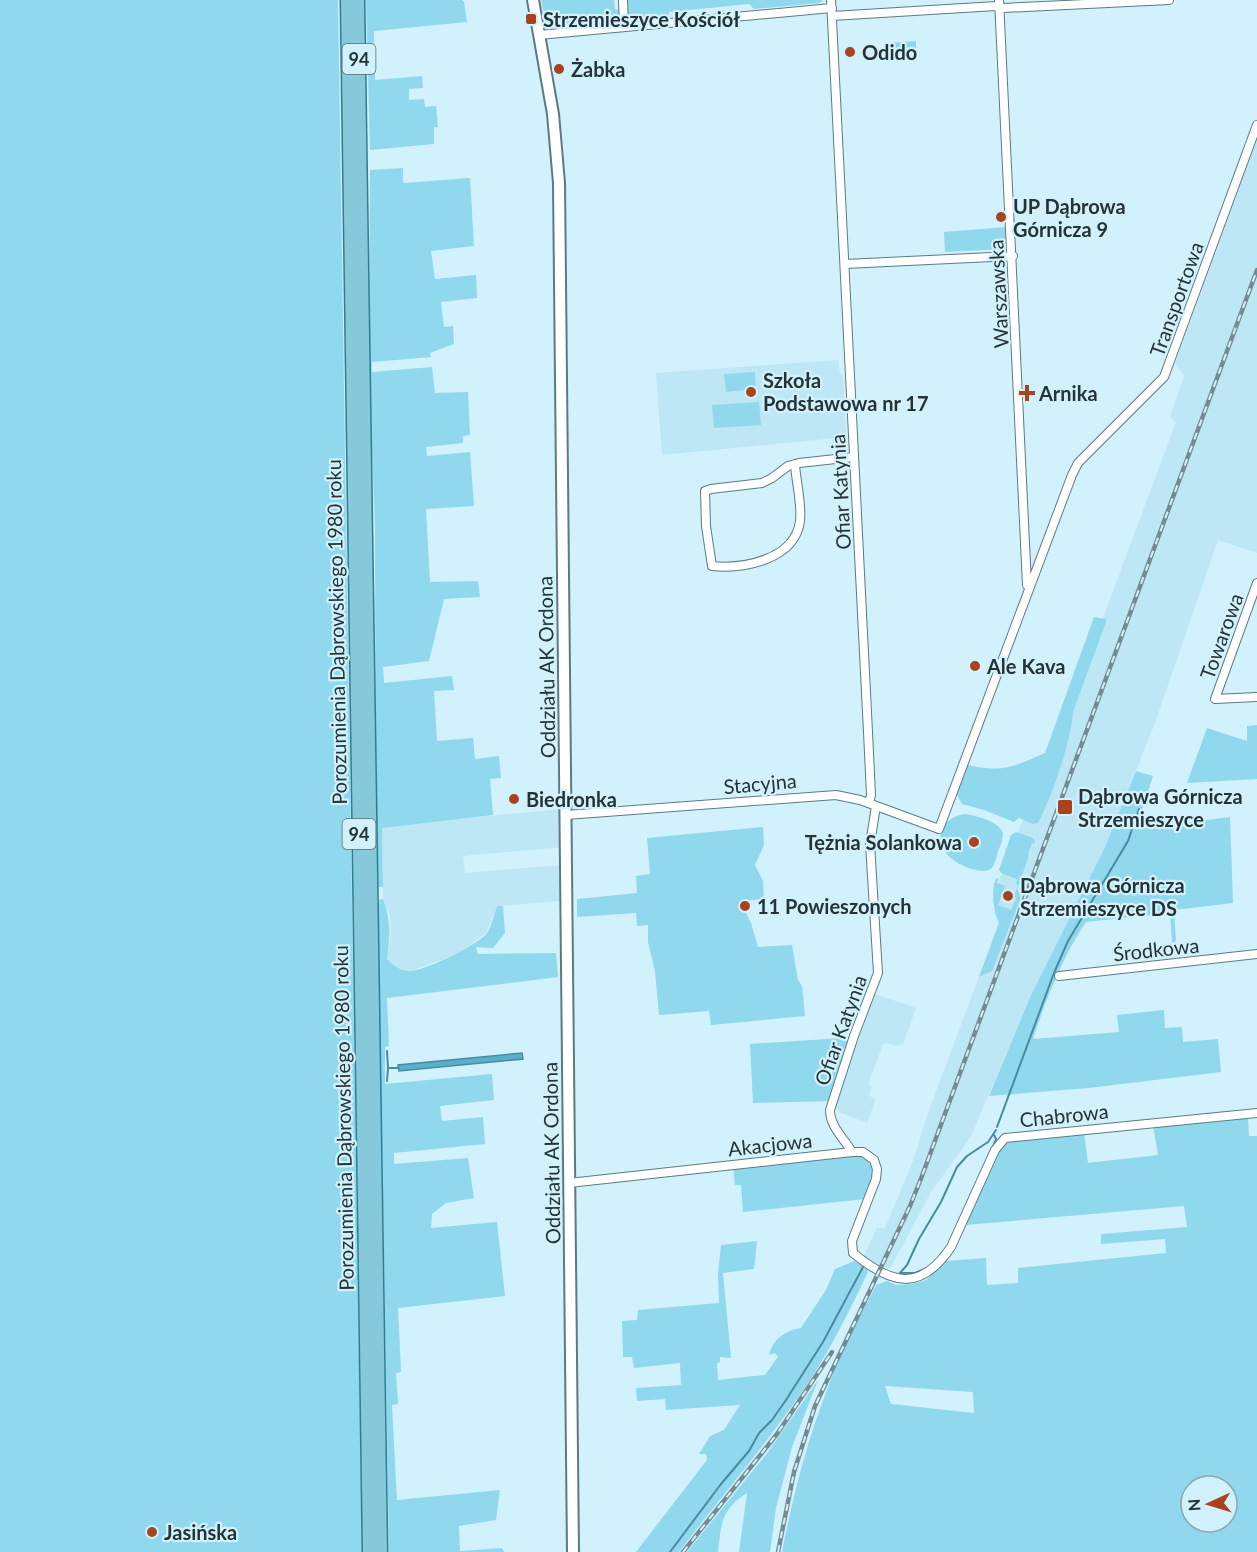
<svg xmlns="http://www.w3.org/2000/svg" width="1257" height="1552" font-family="Lato,sans-serif">
<rect width="100%" height="100%" fill="#d1f1fc"/>
<path fill="#bde7f4" d="M1257,141V553L1218,540L1155,723L1105,847L1031,995L971,1136L931,1192L890,1269L863,1257L877,1228H885L912,1164L928,1113L999,923L994,913L996,888L1103,618L1176,422L1170,417L1184,376L1175,364Z
M838,360L840,373L843,376L846,437L662,455L656,373Z
M562,809L563,847L463,856L465,873L563,865V901L497,906L486,933L457,954L411,971L392,966L387,959L391,932L390,916L383,899L382,828L416,823Z
M875,994L916,1008L903,1044L896,1046L887,1043L883,1044L868,1084L872,1086L869,1096L876,1099L867,1123L842,1113L834,1108Z"/>
<path fill="#8fd8ee" fill-rule="evenodd" d="M0,0H338L362,1552H0Z
M366,0H462L464,2L467,22L374,31L375,80L422,76L423,88L409,89V100L424,99L425,107L436,106L438,127H434V144L370,150Z
M541,0H614L615,9L621,11V18L564,24V26L547,27Z
M626,0H823L820,3L754,9L749,4L669,12L668,17L627,20Z
M916,41V48L904,51L901,59H888L887,43Z
M403,168V183L470,178L474,246L431,251L435,279L476,275L477,298L441,302L444,327L453,326L454,344L430,353L431,357L372,362V372L432,367L435,393L468,392L470,435L463,436V443L426,447L427,456L470,452L474,506L426,509L430,582L478,581L480,597L444,599L429,661L383,667L384,683L452,676L454,690L434,691L437,741L473,738L475,759L499,756L501,778L490,779L493,815L382,828L383,887H376L375,527L369,374L370,170Z
M1007,227L1008,246L1004,249L945,252L944,232Z
M755,372L756,389L726,392L724,374Z
M759,402L761,425L714,428L712,405Z
M1094,617L1106,619V622L1073,712C1071,742 1052,796 1038,823L1033,824L1019,818L1014,822L984,810L962,804L956,793L968,765C1003,773 1013,767 1045,753Z
M1257,725V779L1187,783L1207,728L1247,741V726Z
M1136,771L1153,776L1136,829L1230,817L1233,903L1174,910L1176,941L1172,943L1170,913L1086,922C1062,958 1046,999 1033,1039L1119,1032L1117,1015L1164,1010L1165,1028L1182,1027L1183,1042L1218,1039L1221,1072L1089,1088L989,1096L1031,995L1105,847Z
M966,814C978,816 998,821 1003,833C1003,839 1001,845 998,851C997,856 995,864 992,868C982,879 928,857 943,828C948,819 956,815 966,814Z
M763,827L764,845L755,865L763,881L764,899L743,901V907L751,923L758,947L792,945L798,980L802,986L805,1016L711,1025L709,1011L659,1015L655,971L648,942V925L637,926L636,913L577,917V899L637,893L636,876L650,874L647,838Z
M1016,832L1033,838L1035,841L1034,844L1032,843L1028,854L1029,855L1017,890L1020,892V900L992,971L979,977L999,923C994,911 990,891 996,879L999,878L997,883L1005,886L998,905L1011,910L1016,898L1014,897L1018,885L1016,884L1017,879L1001,873L999,870L1011,835Z
M383,899C391,920 390,937 387,959C393,966 401,971 411,971C426,970 478,945 487,933C492,926 494,914 497,906H503L505,933L493,948L476,947L478,954L556,953L558,977L387,998L389,1046L385,1047V1084L492,1074L494,1100L440,1106L442,1121L483,1117L485,1144L394,1153V1164L468,1158L474,1198L446,1203L432,1214L431,1228L497,1222L505,1296L398,1308L401,1372L396,1373L398,1404L392,1405L397,1500L500,1490L496,1520L459,1526L460,1551L502,1548L504,1552H389L378,900Z
M858,1037L836,1101L753,1103L750,1044Z
M1248,1118L1249,1136H1257V1552H782C794,1489 811,1427 836,1367C847,1339 863,1312 876,1285L887,1281L896,1285L912,1284L926,1280L946,1261L986,1258L987,1285L1018,1283V1268L1166,1253L1165,1239L1101,1244V1234L1187,1227L1184,1206L965,1225L998,1152L1004,1144L1013,1140L1084,1132L1088,1163L1158,1155L1153,1126ZM885,1386L973,1392L974,1413L891,1404ZM1191,1486H1227V1522H1191Z
M850,1154L862,1155L872,1166V1175L865,1199L743,1212L741,1185H735L733,1167Z
M757,1241L754,1269L723,1273L731,1358L720,1357V1362L717,1363L718,1380L765,1375L778,1357L775,1353L769,1355C773,1339 784,1331 801,1328L826,1290L835,1269L854,1261L865,1265L868,1272C851,1308 833,1344 812,1377C772,1438 723,1494 679,1552H636L707,1460L706,1454H699L710,1436L724,1430L740,1405L666,1410L665,1399L637,1401L636,1388L681,1385L680,1363L634,1368L632,1357H623L622,1321L637,1320L638,1310L719,1303L718,1274L721,1245Z
M818,1380L792,1447L776,1508L770,1552H739L747,1493C721,1509 721,1525 718,1552H687L768,1452Z"/>
<path fill="#58b1ca" stroke="#498b9e" stroke-width="1.5" d="M522,1053L523,1059L399,1071L398,1065Z"/>
<g fill="none" stroke-linecap="round" stroke-linejoin="round">
<path stroke="#498b9e" stroke-width="2" d="M387,1051L388,1068
M387,1081L388,1068H399
M997,1127L1054,973L1068,941L1128,841L1139,809
M992,1149L996,1139L994,1135
M900,1273H915L927,1268
M900,1273L907,1265L919,1239L941,1202L957,1167L967,1156L988,1142L996,1130
M670,1552L721,1484L749,1451L759,1433L772,1420L786,1400L823,1342L863,1267"/>
<g stroke="#5d7a84" stroke-width="10">
<path id="street" d="M623,0L624,27
M831,0L868,732L871,795L869,803
M999,0L1027,585
M832,16L996,6L1003,8L1169,0
M539,35L832,8
M845,264L1013,256
M795,464C796,482 802,503 800,521C795,560 743,569 712,566L706,526L705,491L711,489L762,483L772,478L788,466L799,463L854,457
M1257,583L1215,699L1257,697
M566,815L836,795L860,800L939,829L1072,475L1078,463L1164,377L1257,125
M1059,976L1257,954
M852,1152C844,1138 830,1127 830,1110L854,1036L878,973L870,844L876,806
M569,1183L852,1152H863L874,1160L877,1169L876,1179L852,1241L853,1253C891,1284 920,1293 951,1247L995,1150L1005,1138L1257,1113"/>
</g>
<g stroke="#5d7a84" stroke-width="14">
<path id="secondary" d="M533,0L553,114L559,183L573,1552"/>
</g>
<g stroke="#2e7d90" stroke-width="15">
<path id="primary" d="M347,0L369,1552
M358,0L381,1552"/>
</g>
<use href="#street" stroke="#fff" stroke-width="8"/>
<use href="#secondary" stroke="#fff" stroke-width="10"/>
<use href="#primary" stroke="#85c9da" stroke-width="12"/>
<g stroke="#758b91" stroke-width="4.5">
<path id="rail" d="M683,1552L777,1434L832,1352
M778,1552L794,1472L815,1406L910,1206L922,1176L1257,270"/>
</g>
<use href="#rail" stroke="#d1f1fc" stroke-width="2" stroke-dasharray="7" stroke-linecap="butt"/>
</g>
<g fill="#a9421e" stroke="#d1f1fc" stroke-width="2">
<rect x="525" y="13" width="12" height="12" rx="3"/>
<circle cx="850" cy="52" r="6"/>
<circle cx="559" cy="69" r="6"/>
<circle cx="1001" cy="217" r="6"/>
<circle cx="751" cy="392" r="6"/>
<path d="M1024 384h6v6h6v6h-6v6h-6v-6h-6v-6h6z"/>
<circle cx="975" cy="666" r="6"/>
<circle cx="514" cy="799" r="6"/>
<rect x="1057" y="799" width="16" height="16" rx="3"/>
<circle cx="974" cy="842" r="6"/>
<circle cx="1008" cy="896" r="6"/>
<circle cx="745" cy="906" r="6"/>
<circle cx="152" cy="1532" r="6"/>
</g>
<g text-anchor="middle" dominant-baseline="central" stroke-width="4.5" stroke-linejoin="round" paint-order="stroke">
<g fill="#d1f1fc" stroke="#596c71" stroke-width="1.5">
<rect x="342.5" y="44" width="33" height="30" rx="4.5"/>
<rect x="342.5" y="819" width="33" height="30" rx="4.5"/>
</g>
<g font-size="18" font-weight="bold" fill="#263336">
<text x="359" y="59">94</text>
<text x="359" y="834">94</text>
</g>
<g font-size="20" font-weight="bold" fill="#263336" stroke="#d1f1fc" text-anchor="start">
<text x="543" y="19">Strzemieszyce Kościół</text>
<text x="862" y="52">Odido</text>
<text x="571" y="69">Żabka</text>
<text x="1013" y="206">UP Dąbrowa<tspan x="1013" dy="23">Górnicza 9</tspan></text>
<text x="763" y="380">Szkoła<tspan x="763" dy="23">Podstawowa nr 17</tspan></text>
<text x="1039" y="393">Arnika</text>
<text x="987" y="666">Ale Kava</text>
<text x="1078" y="796">Dąbrowa Górnicza<tspan x="1078" dy="23">Strzemieszyce</tspan></text>
<text x="526" y="799">Biedronka</text>
<text x="962" y="842" text-anchor="end">Tężnia Solankowa</text>
<text x="1020" y="885">Dąbrowa Górnicza<tspan x="1020" dy="23">Strzemieszyce DS</tspan></text>
<text x="757" y="906">11 Powieszonych</text>
<text x="164" y="1532">Jasińska</text>
</g>
<g font-size="20" fill="#263336" stroke="#d1f1fc">
<text transform="translate(998 294) rotate(-93)">Warszawska</text>
<text transform="translate(1176 299) rotate(-70)">Transportowa</text>
<text transform="translate(840 492) rotate(-93)">Ofiar Katynia</text>
<text transform="translate(336 632) rotate(-91)">Porozumienia Dąbrowskiego 1980 roku</text>
<text transform="translate(1221 636) rotate(-70)">Towarowa</text>
<text transform="translate(546 667) rotate(-91)">Oddziału AK Ordona</text>
<text transform="translate(760 783) rotate(-5)">Stacyjna</text>
<text transform="translate(1156 949) rotate(-6)">Środkowa</text>
<text transform="translate(840 1030) rotate(-70)">Ofiar Katynia</text>
<text transform="translate(1064 1115) rotate(-6)">Chabrowa</text>
<text transform="translate(343 1118) rotate(-91)">Porozumienia Dąbrowskiego 1980 roku</text>
<text transform="translate(770 1144) rotate(-6)">Akacjowa</text>
<text transform="translate(551 1153) rotate(-91)">Oddziału AK Ordona</text>
</g>
</g>
<g transform="translate(1209 1504) rotate(266)"><circle r="28" fill="#d1f1fc" stroke="#8da5ad" stroke-width="1.5"/>
<path d="M0-4.5L10 22L0 15L-10 22Z" fill="#a9421e"/>
<text y="-9" font-size="16" font-weight="bold" text-anchor="middle" fill="#263336">N</text>
</g>
</svg>
